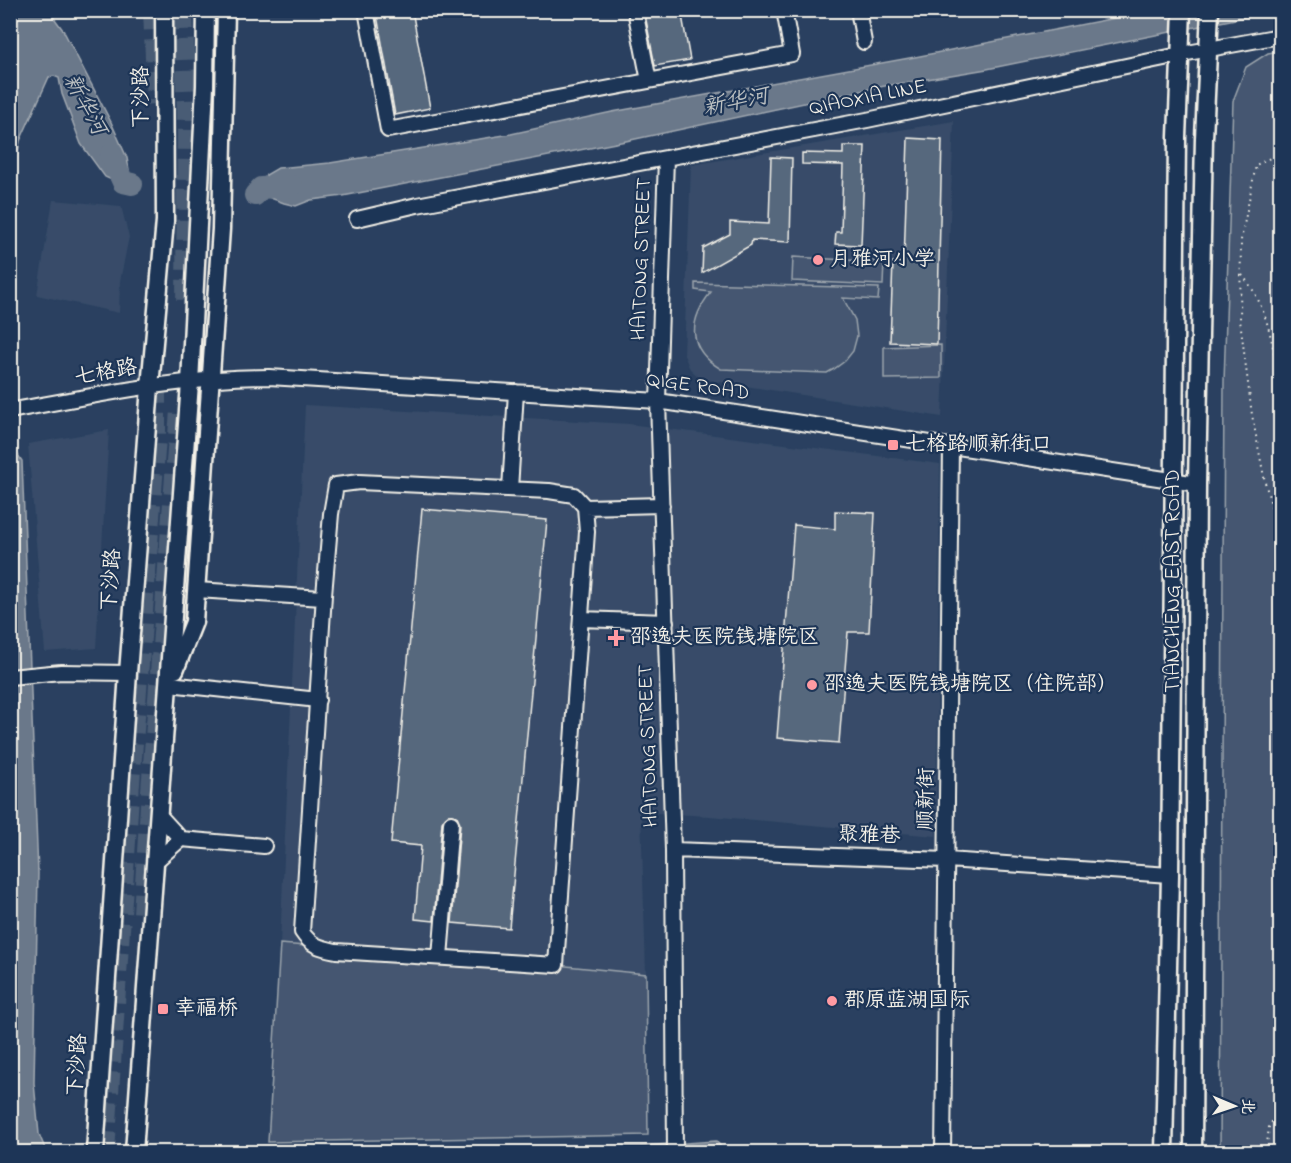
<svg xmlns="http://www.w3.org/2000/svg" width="1291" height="1163" font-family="'Indie Flower','LXGW WenKai TC',sans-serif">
<rect width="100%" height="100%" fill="#2a4060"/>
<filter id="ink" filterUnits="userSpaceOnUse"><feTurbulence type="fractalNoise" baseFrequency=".0167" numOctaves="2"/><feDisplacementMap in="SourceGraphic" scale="12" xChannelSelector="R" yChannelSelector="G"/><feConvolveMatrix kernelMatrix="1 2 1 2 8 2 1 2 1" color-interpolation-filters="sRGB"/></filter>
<g filter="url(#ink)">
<path fill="#374c69" d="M954,121L942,417L701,379L690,369L684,355L691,165Z
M53,200L121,206L129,237L120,281L119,313L37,295Z
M305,405L629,424L940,464L936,836L709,816L641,812L646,974L556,965L280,944Z
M109,430L96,648L45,652L28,444Z"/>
<path fill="#445771" stroke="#9ca4ac" stroke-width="1.5" d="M1280,51V1152H1220L1224,382L1233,101L1246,67L1268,53Z
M793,257L884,262L883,285L792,281Z
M695,283L879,288L878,300L843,298L855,320L857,336L853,351L845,361L834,369L827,373L721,369C687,349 688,321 711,292L695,290Z
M941,345V378L884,379V347Z
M280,944L556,965L646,974L648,1135L268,1142Z"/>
<path fill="#6a788a" stroke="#a1a8b0" stroke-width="1.5" d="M10,11H49L63,30L111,122L127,158L129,170L123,182L114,181L105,177L81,144L62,94L59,78L54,76L49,77L20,141L15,166L13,207L11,206L12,15Z
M1151,11H1275L987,69L879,87L626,141L343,196L311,200L296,206L284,203L265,196L261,188L266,175L278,168L330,163L511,134L612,112L915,57Z
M10,239H14V311L11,313Z
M10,443L22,461L38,873L34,1083L39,1134L46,1151L640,1146L716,1141L724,1150L862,1152H11Z"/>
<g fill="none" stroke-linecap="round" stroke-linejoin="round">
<path stroke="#6a788a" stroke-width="22" d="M111,155L123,182L132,184
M255,195L261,188L292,186"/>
</g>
<path fill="#56677d" stroke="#f4f1e8" stroke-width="1.5" d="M376,10H412L430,108L395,115Z
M644,10H681L690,60L655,66Z
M908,138L942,140L937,344L890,342L893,262L904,263Z
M843,146H865L861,245L835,244L836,232H841L843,165L802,164V153L843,154Z
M771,157L792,158L790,242L752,240L751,245L702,273L703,248L730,234V222L769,224Z
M422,509L547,520L509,928L452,923L460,824L457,816L448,815L442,822L434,921L415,919L421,846L391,843Z
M835,511L875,513L869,632H848L839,743L777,738L794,525L835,529Z"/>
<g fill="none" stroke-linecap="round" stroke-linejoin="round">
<path stroke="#485b74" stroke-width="20" stroke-dasharray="20 10" stroke-linecap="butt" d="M153,10L157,104
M183,10L187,116L186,309
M143,913L151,790L180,410
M105,1152L129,797L156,438V391"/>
<g stroke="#f4f1e8" stroke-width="18">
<path id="minor" d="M366,10L388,130L792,54L784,10
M635,10L649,81
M858,10L864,42
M666,158L658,401L673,850L675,1152
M357,219L417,205L867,120L1193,52L1280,36
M10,411C96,395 182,377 269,377L658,401L1197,484
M359,482L549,491L574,495L585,507L587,532L556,965L336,951C321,948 311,946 302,932L324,595L331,514L336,485Z
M510,489L516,392
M585,507L662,505
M197,590L323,598
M581,619L666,622
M10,677L61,672L128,673
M169,684L318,700
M159,815L181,839L264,846
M673,850L947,860L1170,875
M156,861L181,839
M440,957L451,823
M943,1152L951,446"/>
</g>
<g stroke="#f4f1e8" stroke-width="21">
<path id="major" d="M175,670L194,622L221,229L226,10
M95,1152L128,673L150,387L165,221L164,10
M134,1152L190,383L205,86L206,10
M1164,1152L1170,875L1177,137L1182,10
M1193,1152L1197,484L1204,138L1210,10"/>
</g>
<path stroke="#f4f1e8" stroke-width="2" stroke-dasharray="1.5 4.5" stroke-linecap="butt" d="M1280,153L1256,165L1241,240L1240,320L1252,415L1265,482L1280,539
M1242,275C1269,306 1274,351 1280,390
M1266,1152L1269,1127L1280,1107"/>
<use href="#minor" stroke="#1d3557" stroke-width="14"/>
<use href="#major" stroke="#1d3557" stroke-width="16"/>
</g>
</g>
<g fill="#ff9aa2" stroke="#1d3557" stroke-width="2">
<circle cx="818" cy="260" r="6"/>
<rect x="887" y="439" width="12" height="12" rx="3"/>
<path d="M613 629h6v6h6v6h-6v6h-6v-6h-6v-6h6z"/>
<circle cx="812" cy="685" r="6"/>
<circle cx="832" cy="1001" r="6"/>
<rect x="157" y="1003" width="12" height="12" rx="3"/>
</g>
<g text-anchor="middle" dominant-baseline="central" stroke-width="4.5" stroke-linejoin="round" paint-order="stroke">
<g font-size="21" fill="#f4f1e8" stroke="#1d3557">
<text transform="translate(142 97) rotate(-90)">下沙路</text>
<text transform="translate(868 98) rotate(-11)">QIAOXIA LINE</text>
<text transform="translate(642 259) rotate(-88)">HAITONG STREET</text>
<text transform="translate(106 373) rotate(-10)">七格路</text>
<text transform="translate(698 387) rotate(8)">QIGE ROAD</text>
<text transform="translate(112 580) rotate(-86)">下沙路</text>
<text transform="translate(1174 581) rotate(-90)">TIANCHENG EAST ROAD</text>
<text transform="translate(649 746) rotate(-92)">HAITONG STREET</text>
<text transform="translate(927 799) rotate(-89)">顺新街</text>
<text transform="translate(869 836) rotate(2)">聚雅巷</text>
<text transform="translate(78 1065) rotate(-86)">下沙路</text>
</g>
<g font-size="21" fill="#f4f1e8" stroke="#1d3557" text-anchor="start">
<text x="830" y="260">月雅河小学</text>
<text x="905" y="445">七格路顺新街口</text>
<text x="630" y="638">邵逸夫医院钱塘院区</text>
<text x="824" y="685">邵逸夫医院钱塘院区（住院部）</text>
<text x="844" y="1001">郡原蓝湖国际</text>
<text x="175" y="1009">幸福桥</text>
</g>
<g font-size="22" font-style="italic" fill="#bdc1c2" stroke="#1d3557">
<text transform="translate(736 103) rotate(-11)">新华河</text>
<text transform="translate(84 105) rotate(62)">新华河</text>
</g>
</g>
<rect width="1291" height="1163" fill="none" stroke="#1d3557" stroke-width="36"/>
<rect x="18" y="18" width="1255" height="1127" fill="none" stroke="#f4f1e8" stroke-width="2" filter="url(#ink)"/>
<g transform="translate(1234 1106) rotate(92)" stroke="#1d3557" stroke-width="4.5" paint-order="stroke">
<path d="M0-4.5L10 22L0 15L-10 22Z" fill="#f4f1e8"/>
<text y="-9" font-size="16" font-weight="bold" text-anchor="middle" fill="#f4f1e8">北</text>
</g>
</svg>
